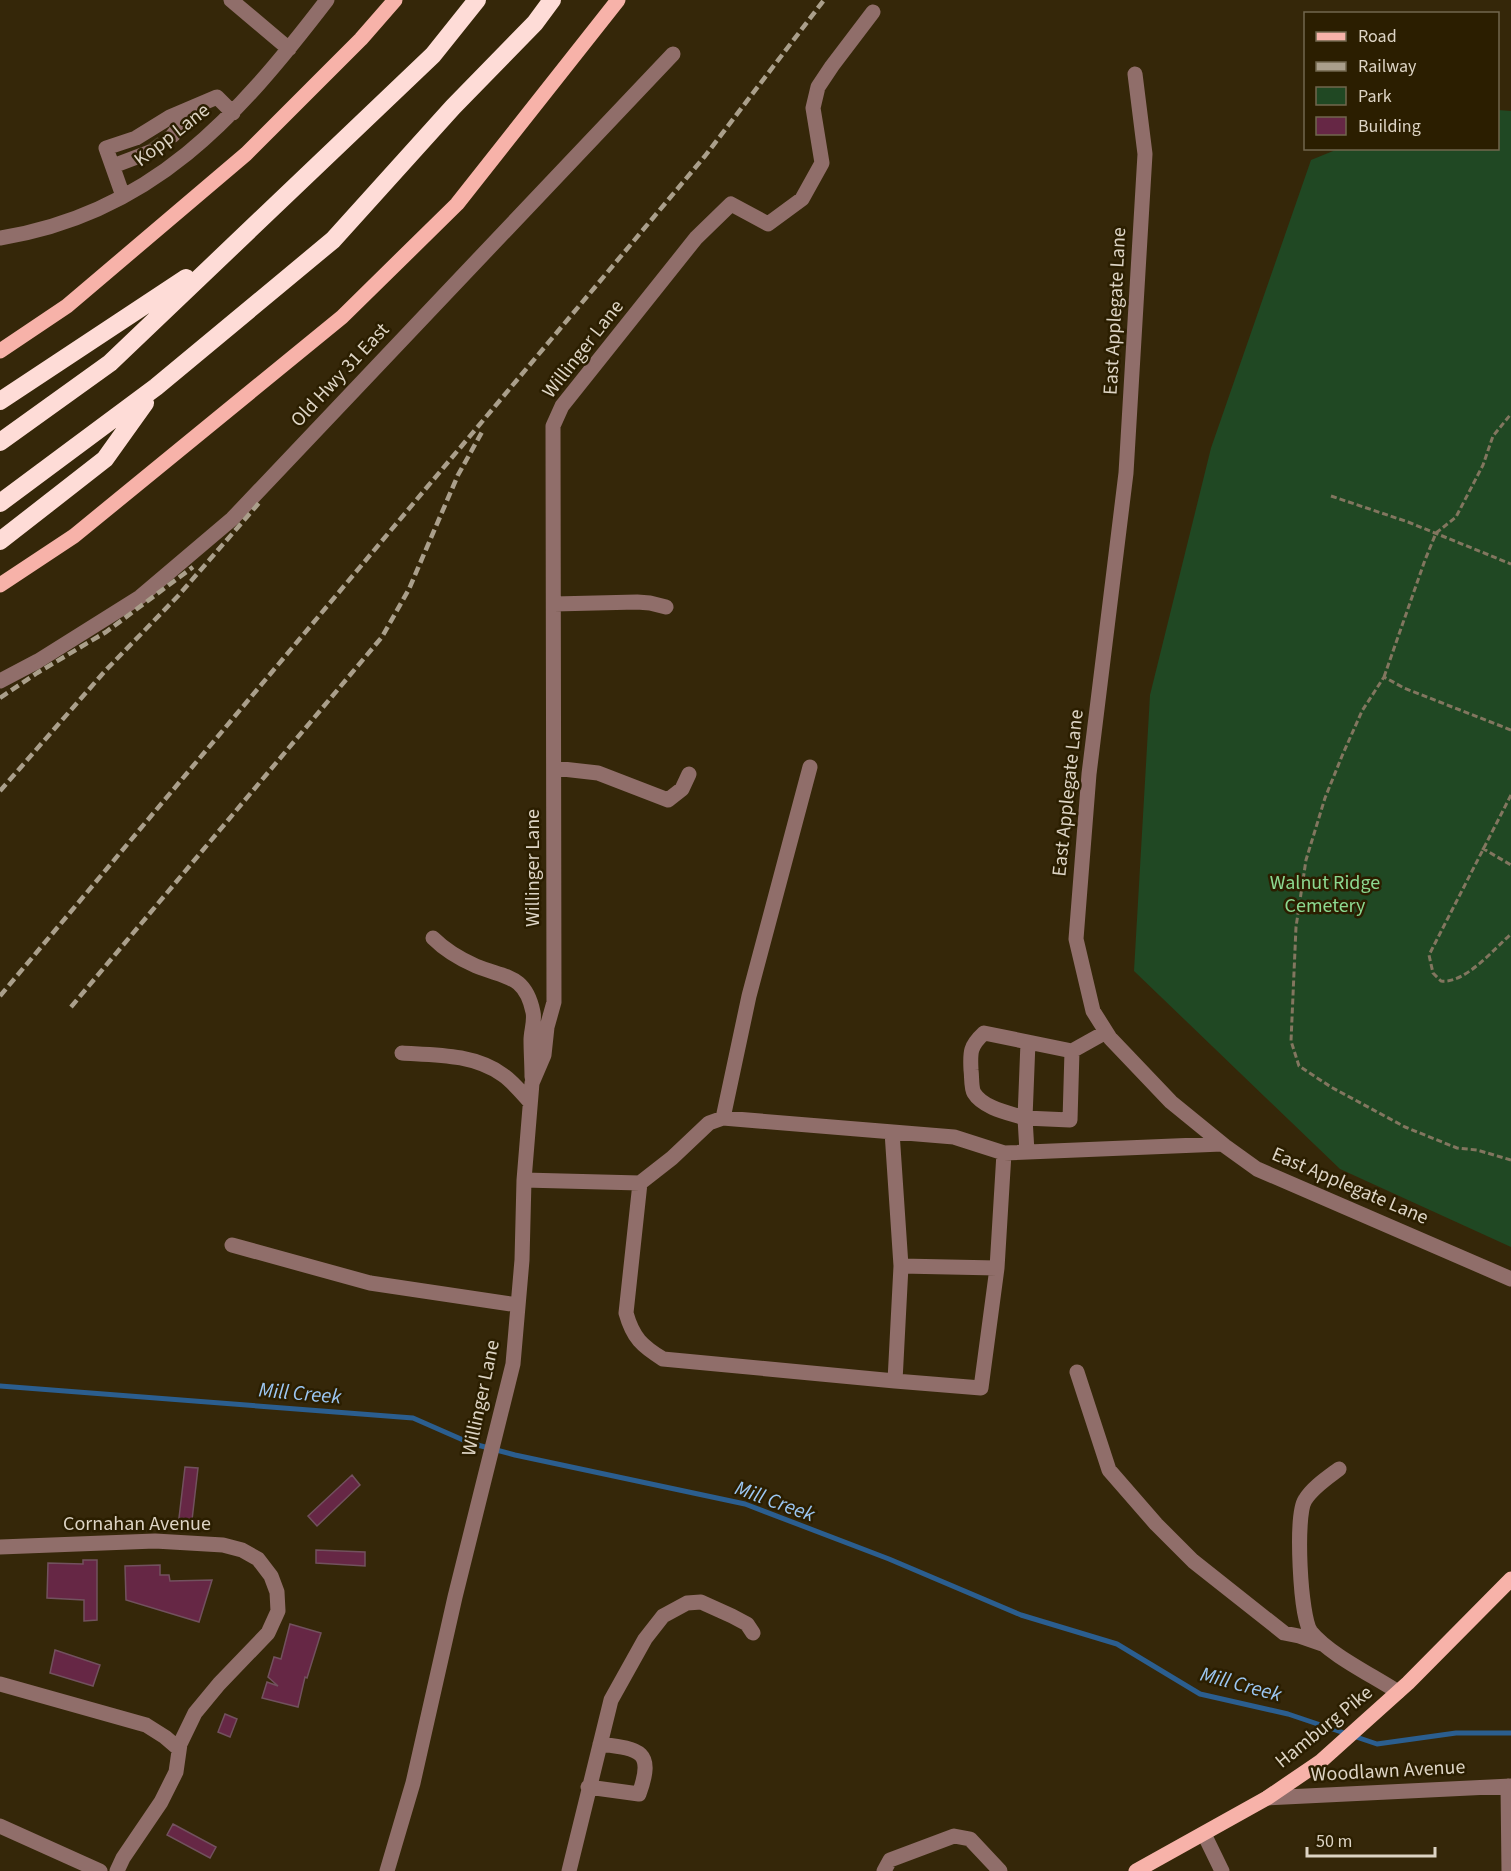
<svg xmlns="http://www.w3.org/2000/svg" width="1511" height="1871" font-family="'Source Sans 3',sans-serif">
<rect width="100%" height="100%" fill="#352709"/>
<path fill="#204823" d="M1498,110L1511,111V1247L1340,1169L1134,971L1150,695L1211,448L1311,160L1338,149L1498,148Z"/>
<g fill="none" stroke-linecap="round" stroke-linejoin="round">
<path stroke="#2b5e8f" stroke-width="5" d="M0,1386L413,1418L470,1443L515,1455L745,1504L889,1559L1021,1615L1117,1644L1200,1694L1288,1714L1377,1744L1456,1733H1511"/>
</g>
<path fill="#662745" stroke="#72515e" stroke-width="1.5" d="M185,1467L198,1468L192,1520L179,1518Z
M352,1475L360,1485L317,1526L308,1516Z
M316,1550L365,1552V1566L316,1563Z
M83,1560H97V1620L84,1621V1600L47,1598L48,1563L83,1564Z
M160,1565V1575H169L170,1581L212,1580L199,1622L126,1600L125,1566Z
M290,1624L321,1633L307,1678L305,1677L298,1707L262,1698L267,1682L278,1686L268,1677L274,1657L281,1659Z
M55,1650L100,1665L93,1686L50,1673Z
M225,1714L237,1719L230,1737L218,1732Z
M173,1824L216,1847L210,1858L167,1835Z"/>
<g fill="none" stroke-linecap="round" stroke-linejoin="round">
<path stroke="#4e4125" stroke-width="15" stroke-dasharray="15 8" stroke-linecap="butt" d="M150,152L173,135"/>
<path stroke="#82765f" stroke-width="3" stroke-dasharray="6 3" stroke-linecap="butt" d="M1331,496L1408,522L1511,564
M1384,677L1425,560L1436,533L1456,517L1483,465L1493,436L1511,414
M1511,730L1404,688L1384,677L1362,711L1342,756L1325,798L1306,860L1296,927L1291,1041L1299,1066L1331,1087L1405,1127L1457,1148L1477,1150L1511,1160
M1511,795L1429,955L1433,973L1441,981C1465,984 1494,949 1511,934
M1482,848L1511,865"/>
<path stroke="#906e6a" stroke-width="15" d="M231,0L289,49
M1135,74L1145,154L1126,473L1089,774L1076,939L1093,1011L1110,1038L1171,1102L1225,1146L1257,1169L1511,1279
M173,135L195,107
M113,166L150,152
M123,196L106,148L136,138L170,117L217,97L233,113
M0,238C152,214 238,116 327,0
M554,604L637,602L650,603L666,607
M0,681L38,661L140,597L232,519L673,54
M554,768L598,773L668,800L682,789L689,774
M433,938C445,950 460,959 476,966C505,978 525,974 533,1012C535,1021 531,1031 531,1040C531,1052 532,1065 532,1077
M1072,1051L1028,1042L1025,1118L1070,1120L1072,1051L1106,1032
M402,1053C436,1055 474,1054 503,1075C513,1082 522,1093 530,1102
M723,1118L749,996L810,767
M892,1132L901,1266L997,1268L1004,1153
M1027,1152L1025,1118C1009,1113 983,1108 974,1093C971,1088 972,1077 971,1070C970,1052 970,1046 984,1033L1028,1042
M524,1180L640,1183L672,1158L709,1123L723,1118L954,1137L1004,1153L1222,1144
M640,1183L626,1313C633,1338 642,1346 663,1359L895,1381
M232,1245L370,1283L518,1305
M901,1266L895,1381L981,1388L997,1268
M1077,1372L1109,1470L1156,1524L1193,1561L1284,1633L1299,1636L1322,1644
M1339,1469C1327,1478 1312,1488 1305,1500C1295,1515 1300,1618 1311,1632C1330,1655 1372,1675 1398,1692
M0,1547L155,1541L223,1545L242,1550L258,1559L271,1576L277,1592L278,1611L268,1633L219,1684L195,1713L180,1744L176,1772L161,1802L123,1858L117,1871
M0,1684L146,1725L165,1737L179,1749
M1508,1786L1509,1871
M588,1787L639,1794C655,1750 639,1749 600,1744
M1267,1798L1511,1786
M0,1826L100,1871
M1204,1834L1222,1871
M387,1871L413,1783L455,1597L513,1364L522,1260L524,1180L532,1083L544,1055L547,1027L554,1002L553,426L562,406L696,238L731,204L768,224L802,199L822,163L813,108L818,87L832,66L873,12
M569,1871L611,1700L645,1639L663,1616L687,1603L701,1602L732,1616L747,1624L753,1633
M884,1871L890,1860L954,1836L970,1839L1000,1871"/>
<path stroke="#f7b2a9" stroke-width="15" d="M0,351L67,306L246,154L361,39L395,0
M0,585L74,536L342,317L457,204L618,0
M1136,1871L1267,1798L1320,1762L1408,1683L1511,1579"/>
<path stroke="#fedcd7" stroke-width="18" d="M0,401L186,278
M0,442L110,363L433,55L477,0
M0,503L156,387L333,240L453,107L535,23L552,0
M0,541L105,459L145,403"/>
<path stroke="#aa9f8b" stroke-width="4.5" stroke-dasharray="9 4.5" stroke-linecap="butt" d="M0,698L37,673L106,632L193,567
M0,791L105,671L178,596L259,503
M0,996L705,156L824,0
M71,1007L382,637L409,589L458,475L482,432"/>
</g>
<g text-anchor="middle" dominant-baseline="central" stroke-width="5" stroke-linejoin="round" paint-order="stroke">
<g font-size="20" fill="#ddd4c4" stroke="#2b1e00">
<text transform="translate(172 135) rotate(-38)">Kopp Lane</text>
<text transform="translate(1115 311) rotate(-87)">East Applegate Lane</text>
<text transform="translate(583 349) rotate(-52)">Willinger Lane</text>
<text transform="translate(340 375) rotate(-47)">Old Hwy 31 East</text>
<text transform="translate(1068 793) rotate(-84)">East Applegate Lane</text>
<text transform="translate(533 868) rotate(-90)">Willinger Lane</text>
<text transform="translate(1350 1186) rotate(23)">East Applegate Lane</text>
<text transform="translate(481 1398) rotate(-78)">Willinger Lane</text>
<text x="137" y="1524">Cornahan Avenue</text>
<text transform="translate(1324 1727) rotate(-39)">Hamburg Pike</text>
<text transform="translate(1388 1771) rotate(-3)">Woodlawn Avenue</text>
</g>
<g font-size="20" fill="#8cd990" stroke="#2b1e00">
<text x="1325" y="883">Walnut Ridge<tspan x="1325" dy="23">Cemetery</tspan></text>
</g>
<g font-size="21" font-style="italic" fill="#9cc7f2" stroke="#2b1e00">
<text transform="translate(300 1393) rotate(5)">Mill Creek</text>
<text transform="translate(775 1501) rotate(20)">Mill Creek</text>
<text transform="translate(1241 1684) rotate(15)">Mill Creek</text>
</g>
</g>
<rect x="1304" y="12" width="195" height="138" fill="#2b1e00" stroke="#72674e" stroke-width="1.5"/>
<rect x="1316" y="32" width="30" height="9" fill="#f7b2a9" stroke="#72674e" stroke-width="1.5"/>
<text x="1358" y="42" font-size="18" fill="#ddd4c4">Road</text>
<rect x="1316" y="62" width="30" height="9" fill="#aa9f8b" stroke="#72674e" stroke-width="1.5"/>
<text x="1358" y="72" font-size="18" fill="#ddd4c4">Railway</text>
<rect x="1316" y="87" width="30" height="18" fill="#204823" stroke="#72674e" stroke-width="1.5"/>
<text x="1358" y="102" font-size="18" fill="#ddd4c4">Park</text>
<rect x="1316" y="117" width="30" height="18" fill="#662745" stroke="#72674e" stroke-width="1.5"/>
<text x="1358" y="132" font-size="18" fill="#ddd4c4">Building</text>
<path d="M1307 1847v9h128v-9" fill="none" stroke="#ddd4c4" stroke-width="3"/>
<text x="1316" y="1847" font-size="18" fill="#ddd4c4" stroke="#2b1e00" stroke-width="4.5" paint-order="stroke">50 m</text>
</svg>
